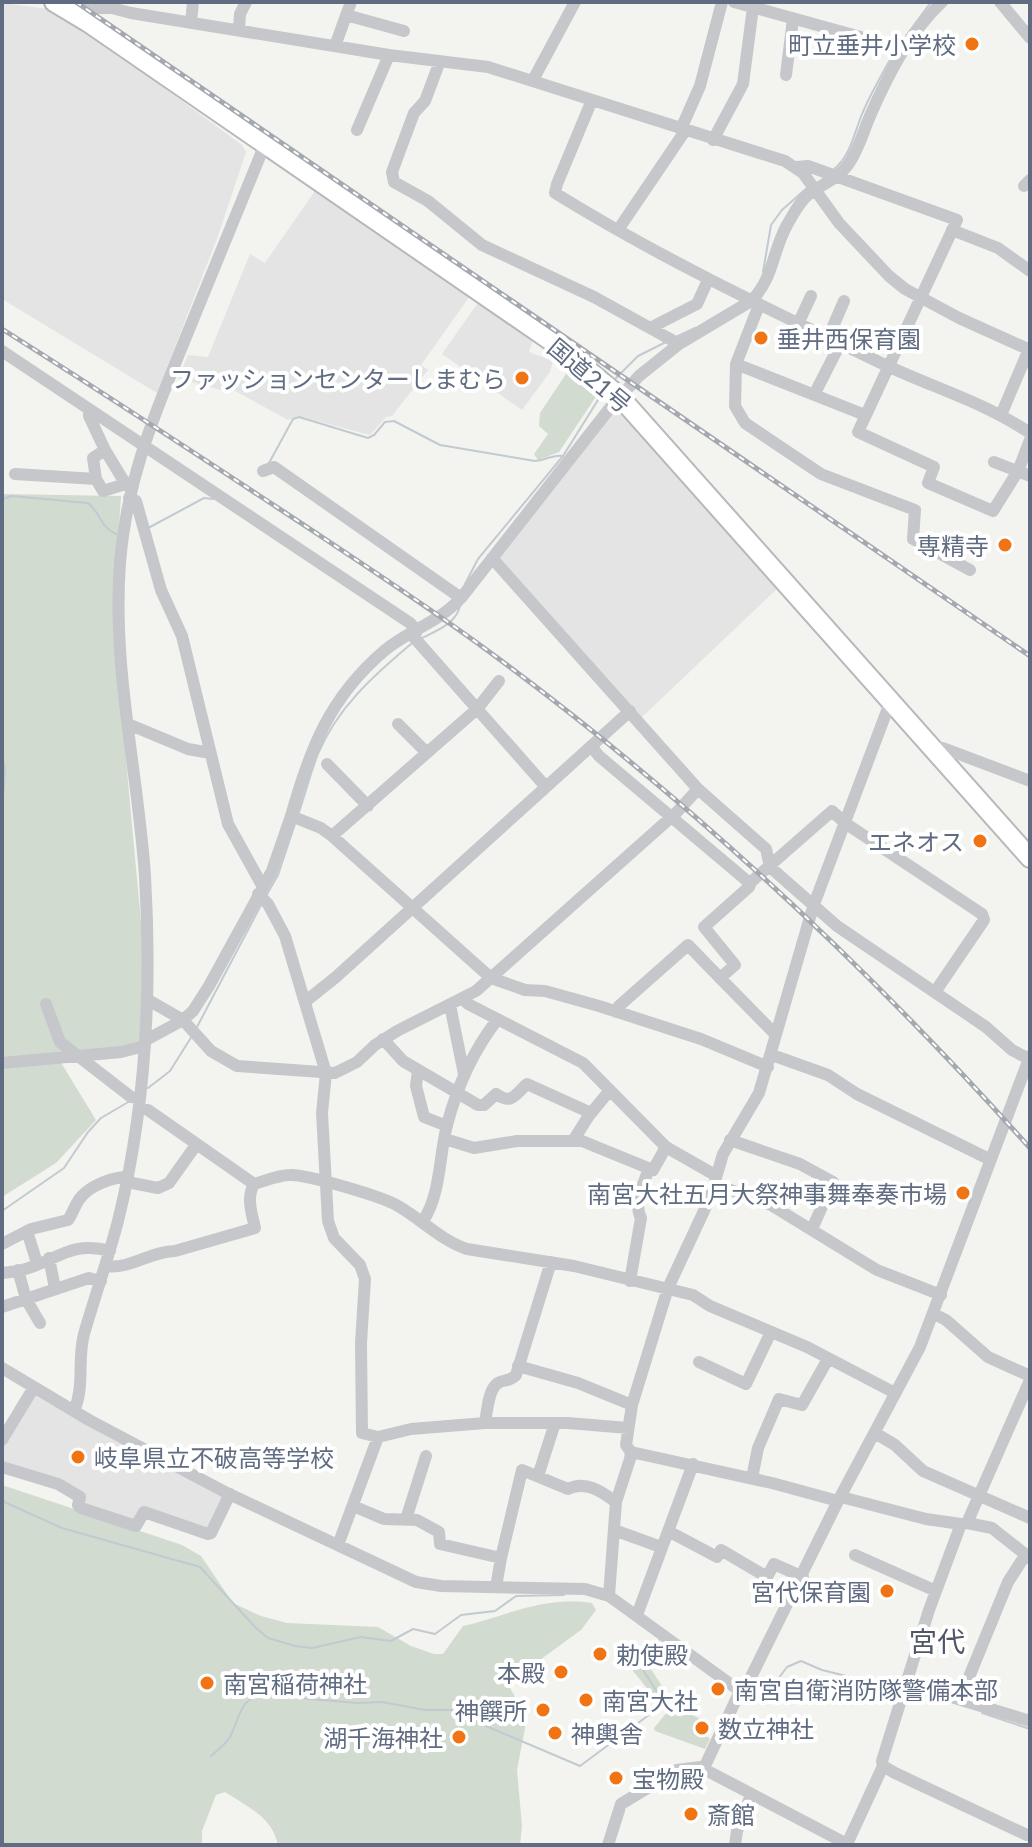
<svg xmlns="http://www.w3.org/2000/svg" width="1032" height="1847" font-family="Lato,'Noto Sans JP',sans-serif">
<rect width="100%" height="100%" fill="#f3f4ef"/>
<path fill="#e3e4e3" d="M2,3L49,9L87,31L242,145L246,152L218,236L157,393L2,299Z
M317,188L472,293L421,365L428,370L392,416L386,417L370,435L298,416L288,420L230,388L228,392L178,378L188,355L208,357L250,254L265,263Z
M480,300L534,337L529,352L553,361L550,372L522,410L442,354Z
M618,407L780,586L641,718L497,560Z
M33,1393L228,1496L210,1532L144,1510L135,1525L83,1507L82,1495L2,1465V1449Z"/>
<path fill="#d2dbd0" d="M572,365L601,389L559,452L538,460L534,454L548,434L539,426L540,413Z
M2,494L121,496L113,620L144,954V1041L132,1050L57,1056L96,1120L56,1163L2,1197Z
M2,1485L182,1545L201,1556L233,1603L261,1616L287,1623L378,1627L411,1646L434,1654H443L463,1626C510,1615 542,1596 592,1603L596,1610L581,1630L511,1681L510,1688L527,1718L517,1770L522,1826L520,1845H278C272,1817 248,1807 225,1792L216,1795L202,1831V1845H2Z
M631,1663L649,1666L669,1697V1702L663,1708L629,1666Z
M673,1705L710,1724L705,1735L710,1739L705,1749L655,1731L654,1728Z"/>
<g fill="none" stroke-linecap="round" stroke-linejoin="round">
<path stroke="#c2cad1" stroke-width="2" d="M900,44L931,2
M833,170C850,157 854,134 862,114C871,93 883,72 894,53
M763,272L771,225L782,210L808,187
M676,337L695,328
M614,380L638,356L666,342
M269,463L293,419L299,417L368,438L374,435L385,422L394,421L440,445L535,461C544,461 553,454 562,456
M2,499L12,496L88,503C101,513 99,526 116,534
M150,527L204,498L213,499
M465,584L478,559L563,456L603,392
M420,639C436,631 456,624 460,606
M2,753L5,770L2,810
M298,815C305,795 310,774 318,754C337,708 374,675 411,644
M266,896L278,875L295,824
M197,1027L261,905
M148,1088L170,1071L192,1036
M2,1211L64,1168L88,1132L101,1118L130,1101
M2,1501L62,1528L200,1567L256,1628L268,1638L295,1646L312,1648L361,1637L391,1641L413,1629L435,1634L461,1615L495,1611L516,1596L564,1595
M755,1685L775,1683L787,1667L801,1661L822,1670L899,1689
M909,1692L945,1701
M982,1713L1030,1729
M211,1756C218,1750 225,1745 230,1737C239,1720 240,1696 264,1695L357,1703L382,1702L425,1710H456L474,1721L580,1766L661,1706L663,1701L641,1667L659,1640"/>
<g stroke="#b7b8bc" stroke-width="22">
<path id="highway" d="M54,2L89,23L564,350L620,397L1030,858"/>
</g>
<path stroke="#c5c7cb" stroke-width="12" d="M103,2L112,8L131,13L389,55L488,67L785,161L803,173L839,223L889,276L905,289L959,318L1030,350
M734,2L904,49
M1000,2L1030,38
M69,3L80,8H112
M346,15L404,31
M191,23L193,2
M239,30L240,14L246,2
M335,46L351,2
M440,61L425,101L414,113L392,172L394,182L428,201L482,245L594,297L679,344
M786,75L793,19
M533,80L575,2
M592,100L557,184L555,193C660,258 770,310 881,363C931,387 984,402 1030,433
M681,129L700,86L722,2
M357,130L389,55
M713,140L743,84L753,7
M797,167L808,166L957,220L858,432L934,467L928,483L993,511L1018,471L1030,440
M1024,186L1030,180
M618,230L685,131
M952,230L998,248L1030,271
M759,305L736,364L735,406L745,423L821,474L915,510L913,539L970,570
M798,324L811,296
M650,328L697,304L708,280
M828,338L844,301
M2,351L410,623L417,631
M736,364L865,415
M815,393L840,344
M89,411V416L105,450L125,483
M1001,415L1029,349
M994,462L1030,476
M263,471L274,467L461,598
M15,474L96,479L103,491L132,482
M96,479L93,458L105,450
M129,498L136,501L161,590L182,636L228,824L263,887
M492,558L698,789L766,849L770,867L837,926L986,1027L1012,1050L1029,1059
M411,634L546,787
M128,724L188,749L210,753
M398,724L427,753
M591,746L599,756L746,880L751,882L832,811L845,823L982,914L984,920L935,992
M934,749L943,748L1030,781
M327,764L368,806
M332,836L477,709L499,681
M258,894L268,904L285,936L326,1073L322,1113L328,1221L334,1238L360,1265L365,1279L361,1343L362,1433L378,1437L411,1429L485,1423H568L628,1428
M720,978L776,1035
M463,999L468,1004L583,1063L666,1147L715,1175
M148,1000L183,1020L211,1051L237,1066L335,1073L357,1062L375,1045L397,1031L476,991L677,812L698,789
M306,1001L336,977L630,711
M46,1004L60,1042L131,1097L140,1099
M450,1005L464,1074
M616,1012L619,1006L688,945L720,978L735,965L704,927L749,887L751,882
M383,1039L403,1061L478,1105H484L496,1094C512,1105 515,1095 527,1084L591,1113
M146,1040L183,1020L193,1011L209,986L272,871L291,816
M772,1055L828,1075L857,1094L989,1159
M2,1063L121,1052L145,1046
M768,1067L701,1039L599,1006L545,991L525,990L491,978L332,836L321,828L291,816C310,749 329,698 384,651C409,630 438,623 461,598L610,408L639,376L679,344L751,301C774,278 772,252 787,225C793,215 799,202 808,195C821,184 837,180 847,166C858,152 863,132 870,116C888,75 909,33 942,2
M418,1070L416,1086L424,1117L447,1126
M139,1108L148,1110L254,1184C265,1181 278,1175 290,1175C306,1174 384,1197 398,1206C421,1219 442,1241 467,1249L574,1266L693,1295L710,1306L807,1347L895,1393
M445,1139L474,1148L517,1141H582L653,1170L666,1147
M730,1140L800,1164L833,1182L812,1229
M573,1141L588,1117L610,1090
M127,1182L158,1188L169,1183L196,1145
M715,1184L771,1205L877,1270L941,1295
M423,1221C441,1194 439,1156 447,1125C457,1087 473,1051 497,1020
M27,1231L37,1263
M2,1244L31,1229L68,1220C73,1213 75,1204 81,1197C91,1185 113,1177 128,1177
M49,1258L55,1288
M106,1266C129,1270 151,1251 175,1251L255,1228C252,1214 246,1198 254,1184
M18,1270L26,1299L40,1323
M2,1273C8,1272 15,1272 22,1270C57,1261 70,1240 110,1251
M630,1281L641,1218C633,1203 644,1184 649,1168
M2,1307L89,1278L101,1281
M934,1314L946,1320L988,1357L1030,1376
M699,1362L746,1384L771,1332
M518,1366L578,1383L632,1405
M2,1368L89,1420L227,1493L416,1582L441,1586L585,1589L609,1596L740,1691
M74,1411C85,1386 77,1360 84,1334C95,1296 108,1259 118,1221C146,1108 152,992 145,876C138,772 112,668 120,563C127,476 156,411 188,332C214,269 239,207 265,144
M485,1423C487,1413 488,1389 498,1383C505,1379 509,1382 516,1375L551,1262
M875,1433L895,1445L923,1471L1030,1518
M2,1440L34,1387
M631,1452L772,1483L838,1501
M2,1467L58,1484L80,1497L78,1505L81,1508L136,1526L144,1512L208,1534L211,1533L230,1494
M538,1476L555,1423
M752,1478L758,1448L779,1399L802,1405L828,1359
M841,1497L926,1519L961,1524
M353,1506L384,1519L417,1520L439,1532L440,1544L501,1558L496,1587
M406,1519L426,1456
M967,1523L992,1528L1030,1558
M614,1530L661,1547
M668,1531L717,1557L721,1550L767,1577L774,1564L803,1577
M338,1545L378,1437
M855,1555L936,1591
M501,1558L522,1470L568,1489C586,1480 602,1492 616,1502
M609,1596L616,1502L630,1459L631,1452L626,1445L632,1405L668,1288L710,1198L723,1154L759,1093L813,907L891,700
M637,1615L693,1464
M905,1683L1030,1721
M960,1699L1008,1582L1026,1554
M704,1768L740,1691L747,1685L838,1501L920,1347L1030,1056
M1027,1835L895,1773L883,1766L882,1761L929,1610L961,1524L967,1523L1030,1380
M847,1844L883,1766
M608,1845L621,1804L677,1770L700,1767L849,1845
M735,1845L737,1831L751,1795"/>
<use href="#highway" stroke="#fff" stroke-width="18"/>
<g stroke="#a4a8af" stroke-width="5">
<path id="rail" d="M76,2L1030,656
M2,329C107,395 210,463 313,531C376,573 439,614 499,659C693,803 869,968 1030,1148"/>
</g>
<use href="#rail" stroke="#fff" stroke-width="2" stroke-dasharray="6" stroke-linecap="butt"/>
</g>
<g fill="#f07413" stroke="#fff" stroke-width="3">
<circle cx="972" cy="44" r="8"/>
<circle cx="761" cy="338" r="8"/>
<circle cx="522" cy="378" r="8"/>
<circle cx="1005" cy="545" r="8"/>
<circle cx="980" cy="841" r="8"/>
<circle cx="963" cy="1193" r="8"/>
<circle cx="78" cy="1457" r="8"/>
<circle cx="887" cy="1591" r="8"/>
<circle cx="600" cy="1654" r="8"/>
<circle cx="561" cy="1672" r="8"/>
<circle cx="207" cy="1683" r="8"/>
<circle cx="718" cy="1689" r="8"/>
<circle cx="586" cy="1700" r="8"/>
<circle cx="543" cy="1710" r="8"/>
<circle cx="702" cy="1728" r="8"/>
<circle cx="555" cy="1733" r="8"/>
<circle cx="459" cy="1737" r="8"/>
<circle cx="616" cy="1778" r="8"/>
<circle cx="691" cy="1814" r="8"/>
</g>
<g text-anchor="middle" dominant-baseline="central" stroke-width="8" stroke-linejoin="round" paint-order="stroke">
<g font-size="24" fill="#606c82" stroke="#fff" text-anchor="start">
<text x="956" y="44" text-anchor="end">町立垂井小学校</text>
<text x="777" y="338">垂井西保育園</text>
<text x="506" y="378" text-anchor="end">ファッションセンターしまむら</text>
<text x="989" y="545" text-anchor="end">専精寺</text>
<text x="964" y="841" text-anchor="end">エネオス</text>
<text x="947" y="1193" text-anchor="end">南宮大社五月大祭神事舞奉奏市場</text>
<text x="94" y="1457">岐阜県立不破高等学校</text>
<text x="871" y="1591" text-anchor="end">宮代保育園</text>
<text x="616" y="1654">勅使殿</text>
<text x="545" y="1672" text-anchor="end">本殿</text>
<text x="223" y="1683">南宮稲荷神社</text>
<text x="734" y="1689">南宮自衛消防隊警備本部</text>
<text x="602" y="1700">南宮大社</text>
<text x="527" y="1710" text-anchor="end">神饌所</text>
<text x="718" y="1728">数立神社</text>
<text x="571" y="1733">神輿舎</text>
<text x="443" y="1737" text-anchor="end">湖千海神社</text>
<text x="632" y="1778">宝物殿</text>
<text x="707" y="1814">斎館</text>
</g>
<g font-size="24" fill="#606c82" stroke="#fff">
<text transform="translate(590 375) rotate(40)">国道21号</text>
</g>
<g font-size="28" fill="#4f5767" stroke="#fff">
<text x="937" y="1641">宮代</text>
</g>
</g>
<rect width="1032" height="1847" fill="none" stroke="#606c82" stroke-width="8"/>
</svg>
